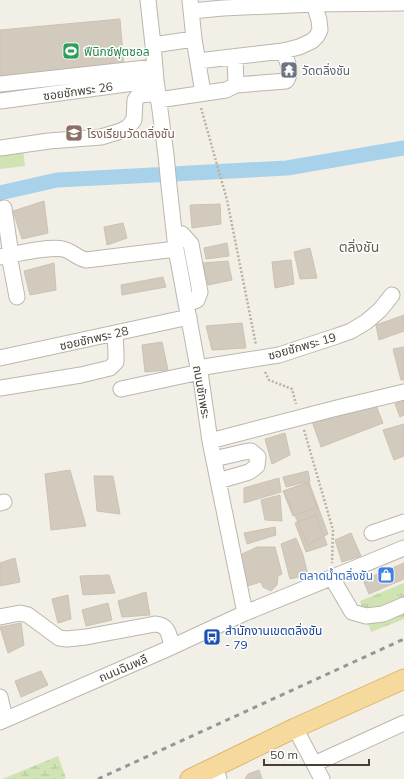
<svg xmlns="http://www.w3.org/2000/svg" width="404" height="779" font-family="Mulish,'Noto Sans Thai',sans-serif">
<defs>
<pattern id="wetland-marsh" width="20" height="14" patternUnits="userSpaceOnUse"><rect width="20" height="14" fill="#cfe3b3"/><path d="M1 5h8M5 5V1M11 12h8M15 12V8" fill="none" stroke="#b3c49b"/></pattern>
<pattern id="park-tufts" width="24" height="20" patternUnits="userSpaceOnUse"><rect width="24" height="20" fill="#cfe3b3"/><path d="M3 7l-1-3M5 7V3M7 7l1-3M15 17l-1-3M17 17v-4M19 17l1-3" fill="none" stroke="#b3c49b"/></pattern>
</defs>
<rect width="100%" height="100%" fill="#f2efe7"/>
<path fill="#cfe3b3" d="M23,149L25,166L0,169V152Z"/>
<path fill="url(#wetland-marsh)" d="M58,756L66,778L64,779H2Z"/>
<path fill="url(#park-tufts)" d="M404,583V619L371,632L360,601Z"/>
<g fill="none" stroke-linecap="round" stroke-linejoin="round">
<path stroke="#a8d1ea" stroke-width="15" d="M0,193L57,180L287,168L404,148"/>
</g>
<path fill="#d3cabe" stroke="#cdc2b1" d="M120,19L124,67L0,77V30Z
M44,201L48,233L22,239L13,211Z
M220,204L221,224L192,228L190,205Z
M123,223L127,238L107,245L104,227Z
M227,243L229,256L206,259L204,248Z
M310,248L317,278L300,279L294,252Z
M291,260L294,284L275,288L272,262Z
M228,261L232,280L208,285L203,263Z
M54,263L56,290L30,295L24,271Z
M163,277L166,287L122,295L121,285Z
M404,315V331L379,340L376,325Z
M242,323L246,348L212,350L206,326Z
M162,342L168,370L145,372L142,345Z
M404,347V380H401L393,349Z
M404,400V415L400,417L395,404Z
M375,403L383,423L321,447L312,421Z
M404,424V456L394,460L383,430Z
M285,433L290,455L272,464L265,439Z
M70,470L86,526L51,530L45,474Z
M308,471L310,481L286,487L283,477Z
M94,476H113L120,514L97,511Z
M279,478L281,492L244,503V488Z
M309,482L328,534L308,545L284,491Z
M307,483L317,507L293,516L283,491Z
M280,495L282,521L265,520L261,500Z
M316,515L327,545L306,552L295,523Z
M275,527L276,535L247,544L244,533Z
M351,533L361,556L342,562L335,540Z
M296,538L303,555L308,575L290,579L281,544Z
M257,547H275L282,574L278,576L277,585L271,591L263,587L261,582L244,587L238,556Z
M15,558L20,582L0,586V563Z
M404,563V579L369,594L363,580Z
M109,575L115,593L83,595L80,576Z
M146,592L150,615L122,617L118,601Z
M68,595L71,619L58,623L52,599Z
M108,603L112,620L86,626L82,610Z
M21,623L24,645L8,653L0,627Z
M41,671L48,685L21,697L15,681Z
M259,770L262,779H245L248,774Z"/>
<g fill="none" stroke-linecap="round" stroke-linejoin="round">
<g stroke="#bdb6ab" stroke-width="17">
<path id="minor" d="M148,0L153,45L156,80L166,155L169,186L176,249L198,368L200,372L210,441L245,613
M190,0L194,39L203,93
M191,11L223,8L314,4
M153,45L194,39
M198,61L283,51L299,47L312,41L317,36L320,30L319,20L314,4L404,3
M0,84L155,67
M236,85L286,81C293,71 287,61 283,51
M158,100L226,90L236,85L235,57
M0,101L156,80
M0,148L49,141L101,137L121,131L128,127L134,120L135,100L137,97L141,95L157,93
M4,208L11,255
M175,233L182,234L191,244L200,292L197,300L187,304
M9,255L17,297
M0,257C16,254 48,246 63,249C72,251 77,258 86,260L176,249
M0,358L189,317
M198,368L279,355L337,336L351,331L366,322L380,310L392,295
M0,388L81,375L110,368L116,362V354L115,333
M121,389L200,372
M210,441L337,408L404,392
M214,459L244,452L251,451L258,457L257,466L249,472L218,481
M0,503L4,502
M372,533L404,522
M332,578L352,612L366,616L383,614L404,605
M0,617L20,613L28,615L59,638L67,639L86,637L155,624C169,625 169,635 172,647
M0,697L5,719
M0,722L165,650L245,613L404,548
M295,728L322,779
M314,764L404,723
M215,767L219,779"/>
</g>
<g stroke="#dab66e" stroke-width="21">
<path id="major" d="M190,779L295,728L404,679"/>
</g>
<path stroke="#bdb19d" stroke-width="2.5" stroke-dasharray="2 2" stroke-linecap="butt" d="M201,108L227,200L256,345
M265,372L269,380L292,389L296,404
M304,430L333,530L332,563"/>
<use href="#minor" stroke="#fff" stroke-width="15"/>
<use href="#major" stroke="#f6da9d" stroke-width="19"/>
<path stroke="#969696" stroke-width="3" stroke-dasharray="5 5" stroke-linecap="butt" d="M98,779L404,639"/>
</g>
<defs>
<g id="stadium-square" transform="scale(0.9)"><rect x="-9" y="-9" width="18" height="18" rx="4" fill="#2e9e5b" stroke="#fff"/><path d="M0-5a6.5 5 0 1 0 0 10a6.5 5 0 1 0 0-10ZM-3.5-1.8h7v3.6h-7Z" fill="#fff"/></g>
<g id="temple-square" transform="scale(0.9)"><rect x="-9" y="-9" width="18" height="18" rx="4" fill="#6b7280" stroke="#fff"/><path d="M0-6L5-2H3V0L6.5 2.5H4V6H1.5V3h-3V6H-4V2.5H-6.5L-3 0V-2H-5Z" fill="#fff"/></g>
<g id="school-square" transform="scale(0.9)"><rect x="-9" y="-9" width="18" height="18" rx="4" fill="#8d6e63" stroke="#fff"/><path d="M0-5L7-2L0 1L-7-2ZM-4 1L0 2.5L4 1V4Q0 6-4 4Z" fill="#fff"/></g>
<g id="shop-square" transform="scale(0.9)"><rect x="-9" y="-9" width="18" height="18" rx="4" fill="#3f7fe0" stroke="#fff"/><path d="M-5-2.5h2.3a2.7 3.5 0 0 1 5.4 0H5L5.5 6h-11ZM-1.5-2.5h3a1.5 2.3 0 0 0-3 0Z" fill="#fff"/></g>
<g id="bus-square" transform="scale(0.9)"><rect x="-9" y="-9" width="18" height="18" rx="4" fill="#1a4fb4" stroke="#fff"/><path d="M-5-6H5V4H4V6H2V4H-2V6H-4V4H-5ZM-3.5-4V0h7V-4ZM-3.5 1.2v1.5H-2V1.2ZM2 1.2v1.5H3.5V1.2Z" fill="#fff"/></g>
</defs>
<g fill-rule="evenodd">
<use href="#stadium-square" x="71" y="51"/>
<use href="#temple-square" x="289" y="70"/>
<use href="#school-square" x="74" y="133"/>
<use href="#shop-square" x="386" y="575"/>
<use href="#bus-square" x="212" y="637"/>
</g>
<g text-anchor="middle" dominant-baseline="central" stroke-width="3" stroke-linejoin="round" paint-order="stroke">
<g font-size="12" fill="#27864d" stroke="#fff" text-anchor="start">
<text x="84" y="51">ฟีนิกซ์ฟุตซอล</text>
</g>
<g font-size="12" fill="#5b616d" stroke="#fff" text-anchor="start">
<text x="302" y="70">วัดตลิ่งชัน</text>
</g>
<g font-size="12" fill="#453f37" stroke="#fff">
<text transform="translate(78 91) rotate(-8)">ซอยชักพระ 26</text>
<text transform="translate(94 338) rotate(-13)">ซอยชักพระ 28</text>
<text transform="translate(302 346) rotate(-16)">ซอยชักพระ 19</text>
<text transform="translate(202 392) rotate(80)">ถนนชักพระ</text>
<text transform="translate(123 668) rotate(-23)">ถนนฉิมพลี</text>
</g>
<g font-size="12" fill="#785e54" stroke="#fff" text-anchor="start">
<text x="87" y="133">โรงเรียนวัดตลิ่งชัน</text>
</g>
<g font-size="12" fill="#366cbe" stroke="#fff" text-anchor="end">
<text x="373" y="575">ตลาดน้ำตลิ่งชัน</text>
</g>
<g font-size="12" fill="#164399" stroke="#fff" text-anchor="start">
<text x="225" y="630">สำนักงานเขตตลิ่งชัน<tspan x="225" dy="14">- 79</tspan></text>
</g>
<g font-size="14" fill="#675c4f" stroke="#fff">
<text x="359" y="247">ตลิ่งชัน</text>
</g>
</g>
<path d="M264 759v6h105v-6" fill="none" stroke="#453f37" stroke-width="2"/>
<text x="270" y="759" font-size="12" fill="#453f37" stroke="#ffffff" stroke-width="3" paint-order="stroke">50 m</text>
</svg>
